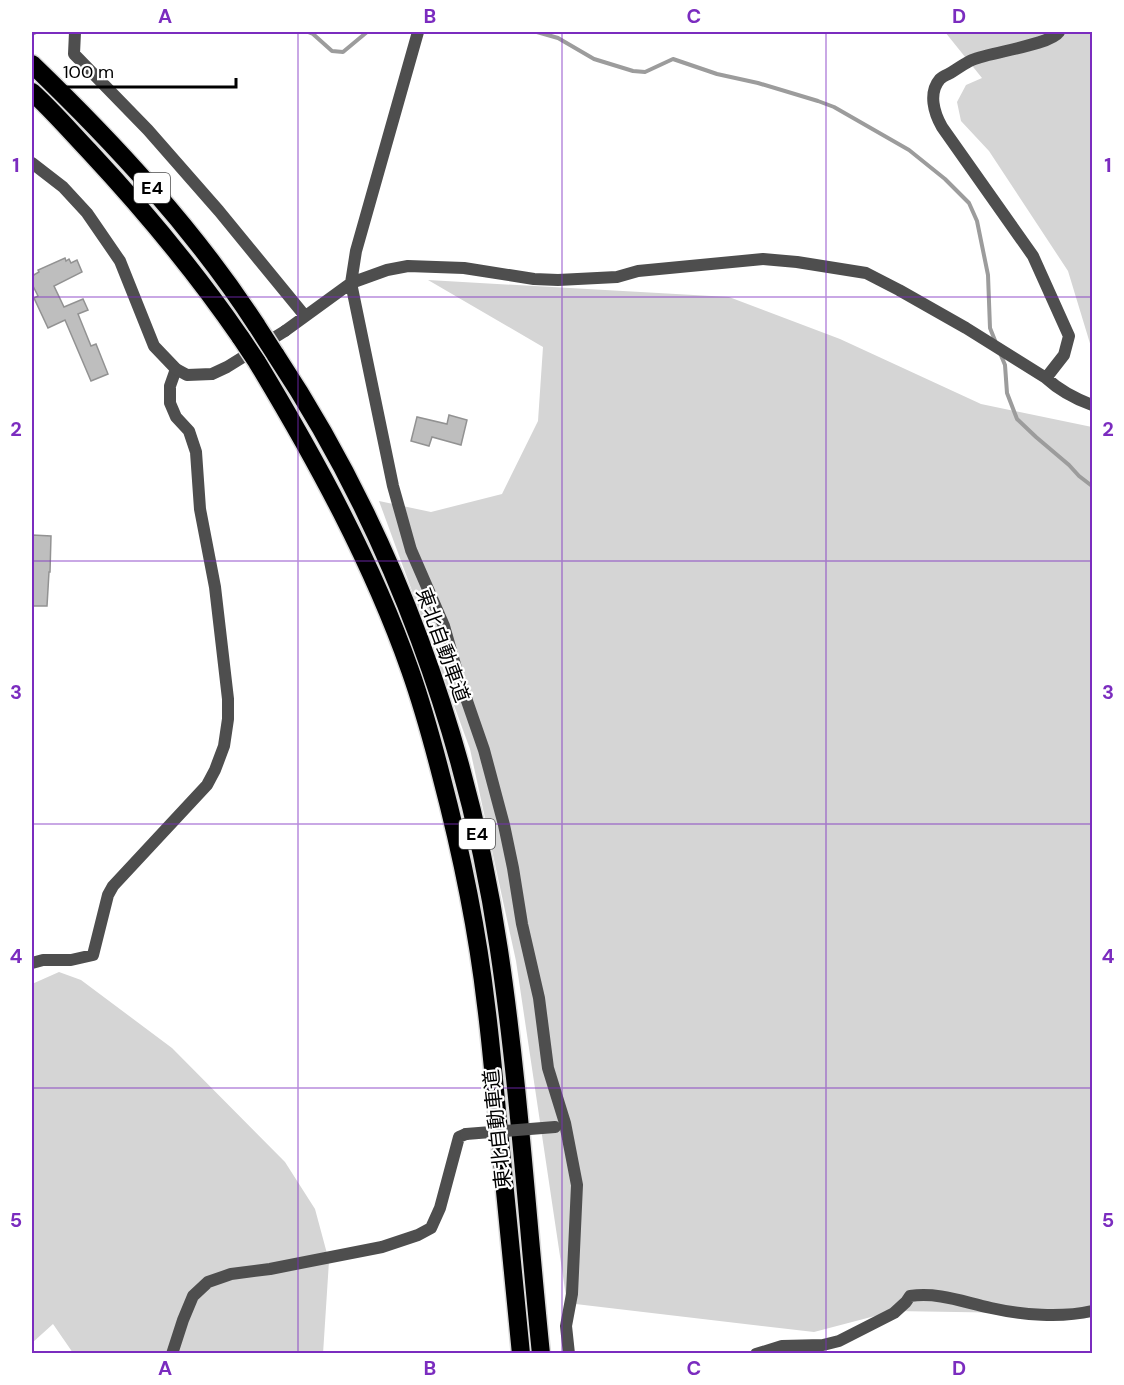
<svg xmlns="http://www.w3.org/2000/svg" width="1124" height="1385" font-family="'DM Sans','Noto Sans JP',sans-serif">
<rect width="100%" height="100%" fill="#fff"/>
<path fill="#d5d5d5" d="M945,32H1092V350L1068,271L989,151L961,121L957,102L966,85L982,78Z
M428,280L729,297L840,339L981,404L1092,427V1314L894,1311L814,1332L567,1303L516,961L470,749L379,501L431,512L502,494L538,421L543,347Z
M59,972L81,980L172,1048L285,1162L315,1209L329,1261L323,1354L73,1353L53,1324L32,1343V984Z"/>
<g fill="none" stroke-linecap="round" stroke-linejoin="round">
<path stroke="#9c9c9c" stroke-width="4" d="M308,32L313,34L332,51L343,52L367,32
M537,32L558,38L594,59L633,71L645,72L673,59L717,74L758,83L818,101L834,107L909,150L945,179L969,203L977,221L988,275L990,328L996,343
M32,34L36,32
M1000,353L1005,365L1007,393L1017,419L1036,437L1069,465L1079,476L1092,486"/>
</g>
<path fill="#bebebe" stroke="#929292" stroke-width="1.5" d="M65,258L66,261L69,259L71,263L77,260L82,272L54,286L64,307L83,299L88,310L78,314L91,346L96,344L108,374L91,381L65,320L48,328L34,298L38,296L32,284V276L39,272L38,270Z
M449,415L467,420L461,445L432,437L429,446L411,441L417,417L447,424Z
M32,535L51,536L50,572H49L47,606H32Z"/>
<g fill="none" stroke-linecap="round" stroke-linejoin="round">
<g stroke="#dbdbdb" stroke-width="21">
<path id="motorway" d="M32,64C115,144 194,229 257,326
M32,92C52,110 70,131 89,151C144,210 195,271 241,338
M275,354C393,532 468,739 499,950C519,1084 527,1219 541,1354
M257,362C316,460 372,562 410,670C422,704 432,740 441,775C461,851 477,927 486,1005C492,1050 495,1095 500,1140C507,1211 514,1282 521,1354"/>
</g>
<path stroke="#4e4e4e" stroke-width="12" d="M75,32L74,54L148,130L219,211L305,316
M418,32L356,251L351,283L393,486L411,550L444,626L458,675L484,750L504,825L513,868L522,924L539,998L548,1068L565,1123L577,1185L572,1294L566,1326L569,1354
M285,331L351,283L387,270L408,266L464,268L534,279L558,280L617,277L638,271L763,259L797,262L866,273L899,290L966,328L1046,378C1059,390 1076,399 1092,405
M1046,378L1064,355L1069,336L1033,256L942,127C934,113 928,93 940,79C943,76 949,74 952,72C959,68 965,63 972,60C991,52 1050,45 1059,32
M32,963L43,960H71L93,955L108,895L113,886L207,785L215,770L224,746L228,719V699L215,587L200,509L196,452L189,431L176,417L170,403V386L176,369
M172,1354L183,1320L193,1296L208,1282L231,1274L270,1269L382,1247L418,1235L431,1228L440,1208L459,1137L466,1134
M756,1354L782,1346L823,1345L839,1341L894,1313L906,1302L910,1296C939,1292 963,1302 991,1308C1022,1315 1061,1318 1092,1311"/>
<path stroke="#4e4e4e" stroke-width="12" d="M32,163L63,187L87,213L120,261L154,346L176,369L187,375L212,374L227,367L285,331"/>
<use href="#motorway" stroke="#000" stroke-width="18"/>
<g stroke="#dbdbdb" stroke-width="21" stroke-linecap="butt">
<path id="motorway-bridge" d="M257,326L275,354
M241,338L257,362"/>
</g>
<path stroke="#4e4e4e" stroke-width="12" d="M466,1134L555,1127"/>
<use href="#motorway-bridge" stroke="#000" stroke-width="18"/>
</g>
<path fill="none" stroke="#7b2cbf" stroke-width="1.5" stroke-opacity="0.55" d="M298,32V1354M562,32V1354M826,32V1354M32,297H1092M32,561H1092M32,824H1092M32,1088H1092"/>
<g text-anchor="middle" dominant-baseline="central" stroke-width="4.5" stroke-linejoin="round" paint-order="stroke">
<g fill="#fff" stroke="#4c4c4c" stroke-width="1.5">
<rect x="134" y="173" width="36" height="30" rx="4.5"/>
<rect x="459" y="819" width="36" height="30" rx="4.5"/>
</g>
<g font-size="18" font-weight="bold" fill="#000">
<text x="152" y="188">E4</text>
<text x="477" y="834">E4</text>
</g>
<g font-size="20" fill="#000" stroke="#fff">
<text transform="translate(443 645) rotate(70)">東北自動車道</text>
<text transform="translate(497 1129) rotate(-96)">東北自動車道</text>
</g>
</g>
<rect width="1124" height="1385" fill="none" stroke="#ffffff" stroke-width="66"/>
<path d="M54 78v9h182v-9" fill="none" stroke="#000000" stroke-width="3"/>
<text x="63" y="78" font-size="18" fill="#000000" stroke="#ffffff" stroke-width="4.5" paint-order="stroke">100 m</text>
<rect x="33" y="33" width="1058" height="1319" fill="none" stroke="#7b2cbf" stroke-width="2"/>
<g font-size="20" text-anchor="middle" font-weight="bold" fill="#7b2cbf">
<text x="165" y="23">A</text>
<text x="430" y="23">B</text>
<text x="694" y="23">C</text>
<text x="959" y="23">D</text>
<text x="16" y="172">1</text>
<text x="1108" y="172">1</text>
<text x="16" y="436">2</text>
<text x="1108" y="436">2</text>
<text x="16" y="699">3</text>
<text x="1108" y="699">3</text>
<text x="16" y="963">4</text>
<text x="1108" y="963">4</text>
<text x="16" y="1227">5</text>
<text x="1108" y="1227">5</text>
<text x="165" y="1375">A</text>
<text x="430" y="1375">B</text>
<text x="694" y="1375">C</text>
<text x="959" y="1375">D</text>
</g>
</svg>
